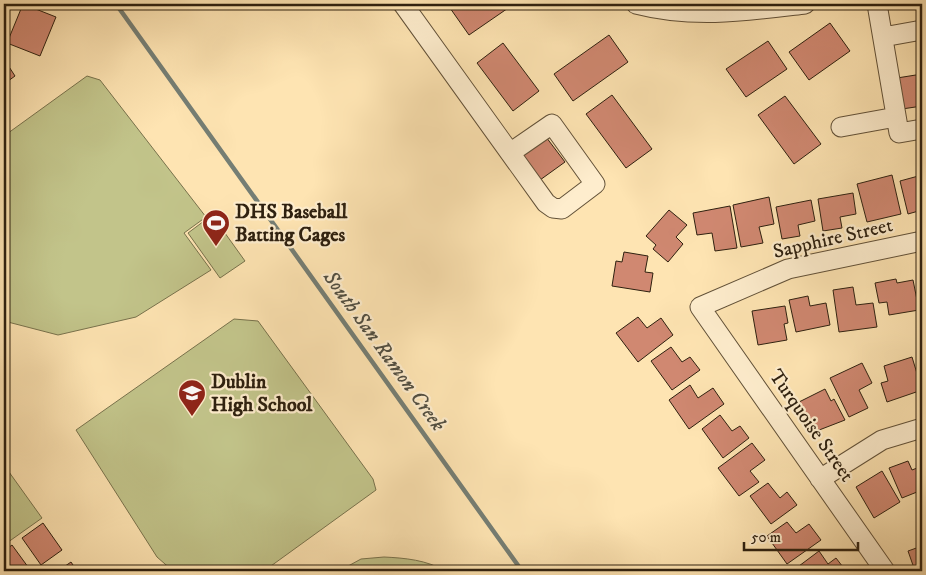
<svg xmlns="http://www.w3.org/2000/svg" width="926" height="575" font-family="'IM FELL DW Pica',serif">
<rect width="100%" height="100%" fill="#fee4b2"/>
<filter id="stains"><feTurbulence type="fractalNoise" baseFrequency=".004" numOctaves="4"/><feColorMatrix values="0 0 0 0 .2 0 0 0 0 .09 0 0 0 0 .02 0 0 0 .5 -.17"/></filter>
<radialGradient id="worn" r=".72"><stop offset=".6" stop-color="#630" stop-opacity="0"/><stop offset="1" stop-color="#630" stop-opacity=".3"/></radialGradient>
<path fill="#c2c48a" stroke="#78724c" d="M87,76L100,80L206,217L184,233L211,270L136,317L58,335L4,321V136Z
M212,215L245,261L220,278L188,233Z
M234,319L258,321L373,479L376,490L264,571H173L157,557L76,430Z
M4,465L42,518L4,545Z
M384,557C405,558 427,560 445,571H339L361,559Z"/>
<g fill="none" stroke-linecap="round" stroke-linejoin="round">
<path stroke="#757e74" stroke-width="4.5" d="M116,4L522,571"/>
</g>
<path fill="#d08871" stroke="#2e200f" d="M23,4L56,17L40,56L7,43Z
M457,4H514L469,35L450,8Z
M830,23L850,51L809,80L789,52Z
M609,35L628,62L573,101L554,74Z
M768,41L787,69L746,97L726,69Z
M503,43L539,91L513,111L477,63Z
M4,59L15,76L4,84Z
M922,74V106L902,109L897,78Z
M612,95L652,149L626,168L586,114Z
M785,96L821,144L794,164L758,115Z
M546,137L565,162L540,180L522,155Z
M892,175L901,214L867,222L857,184Z
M922,175V210L908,214L900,181Z
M853,193L856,214L840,217L842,228L823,231L818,199Z
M769,197L774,224L759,227L763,243L741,247L733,205Z
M811,200L815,221L798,225L800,236L782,239L776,207Z
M730,206L737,248L715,251L712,233L697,235L693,213Z
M669,210L687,225L676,237L683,244L668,262L653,249L656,245L646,236Z
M624,252L648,256L645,272L653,273L650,292L612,286L616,261L622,262Z
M896,279L897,283L913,280L919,310L889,315L887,302L879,303L875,283Z
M853,287L856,305L873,303L877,327L839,332L833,290Z
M808,296L810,306L826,303L830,325L796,332L789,300Z
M785,306L788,323L784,324L787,340L758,345L752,311Z
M638,317L647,328L661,318L673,335L638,362L616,333Z
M671,347L682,362L690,357L700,370L672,390L651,361Z
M912,357L922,390L887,402L881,383L888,381L884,366Z
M862,363L872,383L859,390L868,408L849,417L830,378Z
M690,385L698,398L713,388L724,404L689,429L669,400Z
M825,389L831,401L834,399L845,420L814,432L799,402Z
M720,415L732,431L740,426L749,438L723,458L702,429Z
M752,443L765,460L750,471L759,482L739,496L718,468Z
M908,461L912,470L922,466V490L902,498L889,468Z
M882,471L900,502L874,518L856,487Z
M768,483L780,498L787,492L797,505L771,524L750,496Z
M787,522L796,533L809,524L821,540L787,564L767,536Z
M43,523L62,550L41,565L22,538Z
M12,545L31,571H4V551Z
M922,546V571H915L908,551Z
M819,551L828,564L836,558L846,571H803L799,566Z
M71,562L77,571H58Z"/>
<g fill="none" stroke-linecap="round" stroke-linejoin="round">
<g stroke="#625138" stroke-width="21">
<path id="minor" d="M403,4L546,203L553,208L562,209L595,184L552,124L510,153
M636,4C694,19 747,11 805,4
M877,4L899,133L922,129
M883,37L922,30
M841,127L896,117
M820,479L882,440L922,428
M885,571L700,307L788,269L922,241"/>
</g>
<use href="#minor" stroke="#feedcd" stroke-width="19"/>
</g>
<defs>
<g id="stadium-pin" transform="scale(1.4375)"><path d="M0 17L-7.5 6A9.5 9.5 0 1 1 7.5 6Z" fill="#8f2418" stroke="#feedcd"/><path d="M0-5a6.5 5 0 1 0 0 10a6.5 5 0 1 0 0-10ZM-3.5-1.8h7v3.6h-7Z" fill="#fff"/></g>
<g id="school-pin" transform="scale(1.4375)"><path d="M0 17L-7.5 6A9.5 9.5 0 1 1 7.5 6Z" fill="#8f2418" stroke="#feedcd"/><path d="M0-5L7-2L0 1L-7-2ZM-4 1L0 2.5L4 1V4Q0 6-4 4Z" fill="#fff"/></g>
</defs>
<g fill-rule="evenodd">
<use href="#stadium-pin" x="216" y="223"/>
<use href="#school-pin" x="192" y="393"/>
</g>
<g text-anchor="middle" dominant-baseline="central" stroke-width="4.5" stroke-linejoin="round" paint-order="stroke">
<g font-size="20" font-weight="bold" fill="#2e200f" stroke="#feedcd" text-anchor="start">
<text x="235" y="212">DHS Baseball<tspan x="235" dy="23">Batting Cages</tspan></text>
<text x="211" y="382">Dublin<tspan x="211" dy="23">High School</tspan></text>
</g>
<g font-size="20" fill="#2e200f" stroke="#feedcd">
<text transform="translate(833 239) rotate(-13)">Sapphire Street</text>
<text transform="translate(811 426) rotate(55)">Turquoise Street</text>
</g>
<g font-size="21" font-style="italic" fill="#524f42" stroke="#feedcd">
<text transform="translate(384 351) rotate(54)">South San Ramon Creek</text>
</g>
</g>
<rect width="926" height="575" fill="none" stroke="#fee4b2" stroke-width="20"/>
<rect x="5" y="5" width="916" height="565" fill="none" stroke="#2e200f" stroke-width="2.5"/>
<rect x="10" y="10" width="906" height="555" fill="none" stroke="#2e200f"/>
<path d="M744 542v8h114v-8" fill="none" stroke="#2e200f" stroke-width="2.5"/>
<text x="751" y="542" font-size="15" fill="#2e200f" stroke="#feedcd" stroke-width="4" paint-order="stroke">50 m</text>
<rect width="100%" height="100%" filter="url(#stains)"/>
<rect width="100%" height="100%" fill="url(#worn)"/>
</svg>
